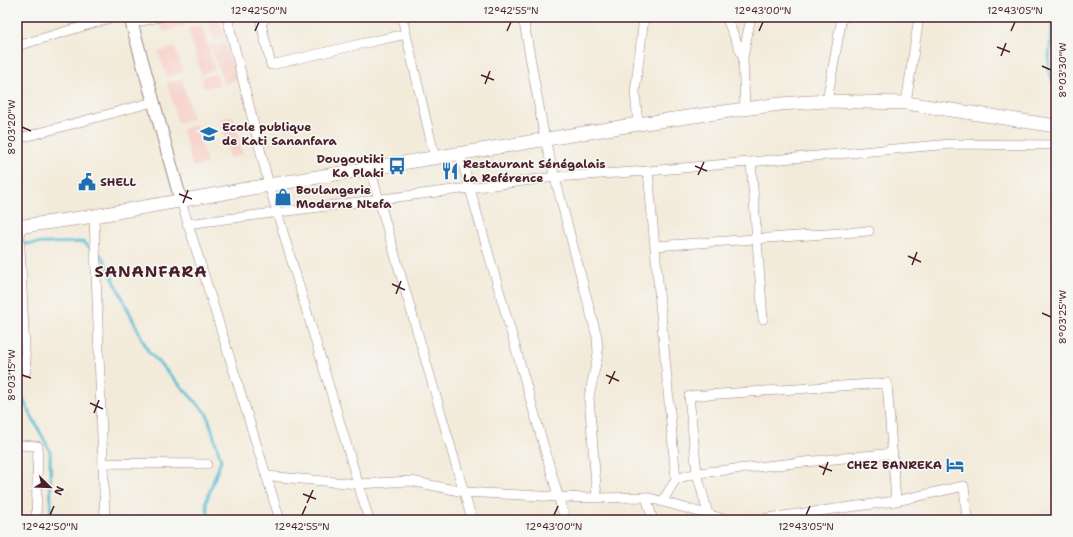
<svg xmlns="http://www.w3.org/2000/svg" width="1073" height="537" font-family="'Shantell Sans',sans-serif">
<defs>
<pattern id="forest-crowns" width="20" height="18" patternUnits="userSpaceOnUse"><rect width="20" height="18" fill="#78b675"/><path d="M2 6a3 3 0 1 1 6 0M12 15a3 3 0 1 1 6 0" fill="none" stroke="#649360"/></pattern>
</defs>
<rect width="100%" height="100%" fill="#f6f6f2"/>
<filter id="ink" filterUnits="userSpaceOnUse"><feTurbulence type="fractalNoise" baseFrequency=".025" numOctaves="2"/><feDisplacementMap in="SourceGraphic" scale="8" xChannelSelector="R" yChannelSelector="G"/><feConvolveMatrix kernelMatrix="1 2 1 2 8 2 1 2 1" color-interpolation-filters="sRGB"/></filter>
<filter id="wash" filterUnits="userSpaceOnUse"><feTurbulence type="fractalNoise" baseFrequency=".012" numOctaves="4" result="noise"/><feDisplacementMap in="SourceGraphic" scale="16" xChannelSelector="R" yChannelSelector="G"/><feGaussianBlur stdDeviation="0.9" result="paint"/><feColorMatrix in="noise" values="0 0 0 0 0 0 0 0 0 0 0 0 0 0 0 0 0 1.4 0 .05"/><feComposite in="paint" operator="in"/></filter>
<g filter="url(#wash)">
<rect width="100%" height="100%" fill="#f3ebda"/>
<path fill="#f7d0c9" d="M178,17H183L185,26L163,32L160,22Z
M219,19L225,38L215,42L208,23Z
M202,25L215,70L201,74L188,28Z
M224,42L237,79L224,84L210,46Z
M175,47L183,72L167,77L158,52Z
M217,74L219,85L204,88L202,77Z
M182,79L193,119L178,123L167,83Z
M233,115L243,154L230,158L220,119Z
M196,125L207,163L193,167L182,129Z"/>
<path fill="url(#forest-crowns)" stroke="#616a50" d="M69,17H116L86,27Z"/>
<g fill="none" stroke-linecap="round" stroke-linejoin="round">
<path stroke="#55bbd2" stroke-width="3" d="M1053,17L1048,69L1056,89
M21,244L83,242L93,250
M98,253L103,258L148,351L207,414L221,460L206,502L209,520
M17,345L22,398L50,451L51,520"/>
</g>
</g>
<g filter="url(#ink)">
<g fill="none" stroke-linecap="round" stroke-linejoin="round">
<g stroke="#9e8582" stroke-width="10">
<path id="minor" d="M227,17L269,185L369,520
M267,17L261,23L271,65L356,45L406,34
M402,17L435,158
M523,17L545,140L597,337L598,354L589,397L597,498
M726,17L743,57
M132,23L159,17
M17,46L114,17
M827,101L842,17
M906,103L919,17
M745,109L743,57L751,17
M638,124L635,92L644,17
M17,139L153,102
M460,154L565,520
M751,162L763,319
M370,169L472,520
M648,171L676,479L662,502
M181,201L280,520
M94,216L105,520
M187,224L555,177L648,171L951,144L1056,145
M19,227L26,371
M655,246L869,231
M17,445L38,446L36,520
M103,463L207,464
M267,476L358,484L411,481L464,492L559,497L597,498L646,497L728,520
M676,479L697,473L893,453
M646,497L653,520
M708,514L697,473L689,396L887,383L896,501
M751,520L896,501L964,486L967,520"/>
</g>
<g stroke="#9e8582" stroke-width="14">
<path id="tertiary" d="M130,17L181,201"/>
</g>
<g stroke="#9e8582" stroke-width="14">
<path id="secondary" d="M17,227L94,216L269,185L638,124L780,104L827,101L906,103L1056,126"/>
</g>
<use href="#minor" stroke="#fff" stroke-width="9"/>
<use href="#tertiary" stroke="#fff" stroke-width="12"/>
<use href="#secondary" stroke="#fff" stroke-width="13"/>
</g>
</g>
<path fill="none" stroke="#4a1f2b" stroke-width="1.5" d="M255,31L259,22M507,31L511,22M759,31L763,22M1011,31L1015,22M997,47L1010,52M1001,56L1006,43M1042,66L1051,70M481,75L494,80M485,84L490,71M22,127L31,131M695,166L707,171M698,175L704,162M179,194L192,199M183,203L188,190M908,256L921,262M912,265L917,252M392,284L405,290M396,294L401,281M1042,313L1051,317M22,375L31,378M606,375L619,381M609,384L615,371M90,403L103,409M94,413L99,400M819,466L832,471M823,475L828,462M303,494L316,499M307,503L313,490M50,515L54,506M302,515L306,506M554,515L558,506M806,515L810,506"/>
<defs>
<g id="school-bare" transform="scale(1.38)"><path d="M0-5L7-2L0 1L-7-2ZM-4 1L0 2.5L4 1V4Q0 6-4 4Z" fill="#1f6fb2" stroke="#f6f6f2" stroke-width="2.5" paint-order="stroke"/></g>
<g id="bus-bare" transform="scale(1.38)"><path d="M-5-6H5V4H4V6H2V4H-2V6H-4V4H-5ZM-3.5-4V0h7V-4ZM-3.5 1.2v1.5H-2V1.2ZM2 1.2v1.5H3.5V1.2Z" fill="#1f6fb2" stroke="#f6f6f2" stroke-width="2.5" paint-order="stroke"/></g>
<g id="restaurant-bare" transform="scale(1.38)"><path d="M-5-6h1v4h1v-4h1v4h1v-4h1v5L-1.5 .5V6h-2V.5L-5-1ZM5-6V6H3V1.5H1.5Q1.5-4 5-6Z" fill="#1f6fb2" stroke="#f6f6f2" stroke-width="2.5" paint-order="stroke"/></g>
<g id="civic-bare" transform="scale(1.38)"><path d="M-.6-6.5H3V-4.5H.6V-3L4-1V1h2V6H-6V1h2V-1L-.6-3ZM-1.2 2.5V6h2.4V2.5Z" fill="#1f6fb2" stroke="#f6f6f2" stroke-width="2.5" paint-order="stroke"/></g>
<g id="shop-bare" transform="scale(1.38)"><path d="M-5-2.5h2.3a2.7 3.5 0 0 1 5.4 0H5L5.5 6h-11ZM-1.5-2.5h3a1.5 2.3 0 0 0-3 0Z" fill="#1f6fb2" stroke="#f6f6f2" stroke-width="2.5" paint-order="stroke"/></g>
<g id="hotel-bare" transform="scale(1.38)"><path d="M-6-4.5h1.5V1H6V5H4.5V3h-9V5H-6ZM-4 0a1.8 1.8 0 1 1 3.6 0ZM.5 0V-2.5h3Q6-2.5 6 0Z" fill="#1f6fb2" stroke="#f6f6f2" stroke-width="2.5" paint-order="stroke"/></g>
</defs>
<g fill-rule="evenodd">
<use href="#school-bare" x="209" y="134"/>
<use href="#bus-bare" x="397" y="166"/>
<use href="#restaurant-bare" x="450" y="171"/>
<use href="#civic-bare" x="87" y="182"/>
<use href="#shop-bare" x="283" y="197"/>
<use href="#hotel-bare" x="955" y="465"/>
</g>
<g text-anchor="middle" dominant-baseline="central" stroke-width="3.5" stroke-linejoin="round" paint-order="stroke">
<g font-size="12" font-weight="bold" fill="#4a1f2b" stroke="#f6f6f2" text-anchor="start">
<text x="222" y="127">Ecole publique<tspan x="222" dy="14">de Kati Sananfara</tspan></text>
<text x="384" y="159" text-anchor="end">Dougoutiki<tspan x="384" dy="14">Ka Plaki</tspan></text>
<text x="463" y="164">Restaurant Sénégalais<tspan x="463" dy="14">La Reférence</tspan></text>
<text x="100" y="182">SHELL</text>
<text x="296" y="190">Boulangerie<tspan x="296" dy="14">Moderne Ntefa</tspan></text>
<text x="942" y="465" text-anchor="end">CHEZ BANREKA</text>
</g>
<g font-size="16" font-weight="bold" letter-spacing="1" fill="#4a1f2b" stroke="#f6f6f2">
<text x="151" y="271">SANANFARA</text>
</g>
</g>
<rect width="1073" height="537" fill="none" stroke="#f6f6f2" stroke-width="44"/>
<g transform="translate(50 487) rotate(113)" stroke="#f6f6f2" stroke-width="3" paint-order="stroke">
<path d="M0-3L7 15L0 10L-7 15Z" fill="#4a1f2b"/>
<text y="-6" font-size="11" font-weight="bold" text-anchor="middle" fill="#4a1f2b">N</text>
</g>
<rect x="22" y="22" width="1029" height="493" fill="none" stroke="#4a1f2b" stroke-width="1.5"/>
<g font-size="10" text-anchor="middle" fill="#4a1f2b">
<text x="259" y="14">12°42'50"N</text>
<text x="511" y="14">12°42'55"N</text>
<text x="763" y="14">12°43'00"N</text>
<text x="1015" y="14">12°43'05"N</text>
<text transform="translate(1062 70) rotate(-90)" y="4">8°03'30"W</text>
<text transform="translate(11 127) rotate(-90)" y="4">8°03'20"W</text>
<text transform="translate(1062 317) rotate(-90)" y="4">8°03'25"W</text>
<text transform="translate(11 375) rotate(-90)" y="4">8°03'15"W</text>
<text x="50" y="530">12°42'50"N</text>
<text x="302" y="530">12°42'55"N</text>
<text x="554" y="530">12°43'00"N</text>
<text x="806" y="530">12°43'05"N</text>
</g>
</svg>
